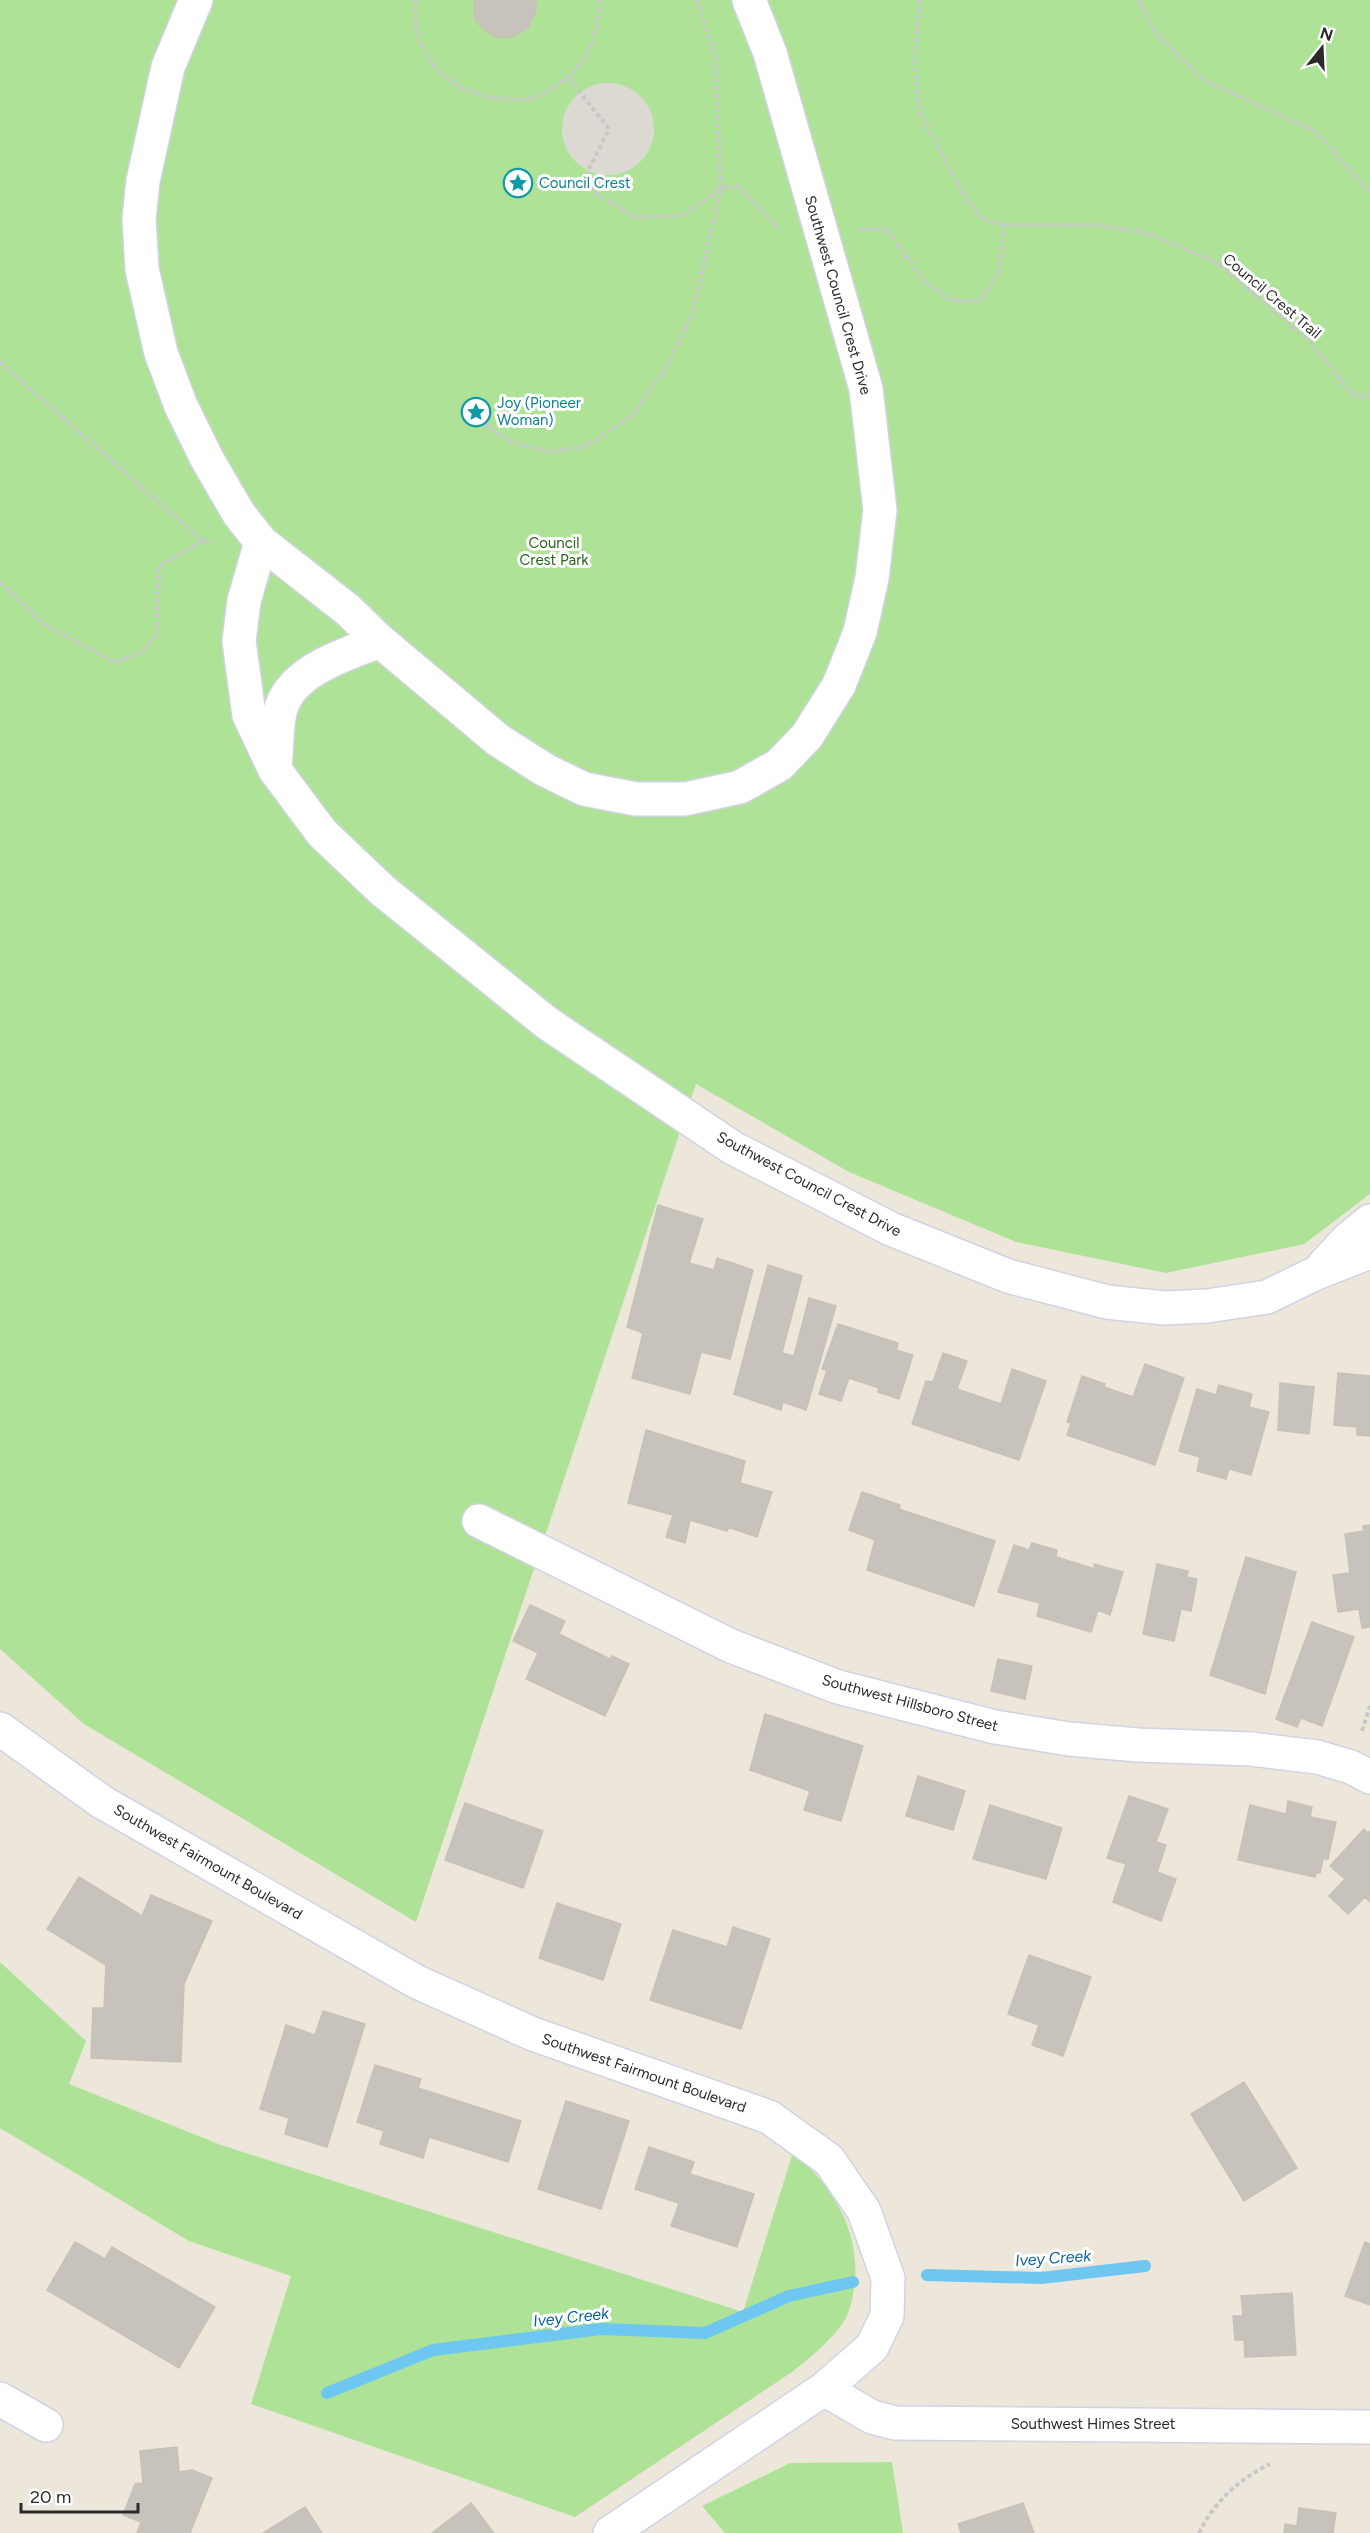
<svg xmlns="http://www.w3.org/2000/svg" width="1370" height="2533" font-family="Figtree,sans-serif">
<rect width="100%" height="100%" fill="#ece6db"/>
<path fill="#aee397" d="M0,0H1370V1194L1304,1244L1166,1273L1016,1242L849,1172L696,1084L416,1922L84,1724L0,1649Z
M0,1962L86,2041L69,2084L221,2145L743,2312L793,2152C831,2185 859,2227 855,2280C854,2292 851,2309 845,2320C832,2340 811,2357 792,2372L575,2517L251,2404L291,2276L189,2241L0,2128Z
M892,2462L903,2533H725L702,2506L790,2463Z"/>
<path fill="#dcd9d2" d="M562 129a46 46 0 1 1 92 0a46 46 0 1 1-92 0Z"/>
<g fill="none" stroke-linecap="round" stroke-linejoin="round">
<path stroke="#6dc7f0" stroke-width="12" d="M927,2275L1041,2278L1145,2266
M327,2393L433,2350L601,2329L705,2333L789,2296L853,2282"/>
</g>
<path fill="#c7c2bb" stroke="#c7c2b5" stroke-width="1.5" d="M474,0H536V11L528,28L512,37L502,38L493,36L478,24L474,16Z
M658,1205L703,1219L689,1263L714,1270L717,1258L753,1270L730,1359L701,1352L690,1394L632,1378L643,1333L627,1327Z
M768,1265L802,1276L782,1353L794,1356L809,1298L836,1306L806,1410L783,1402L781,1410L734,1394Z
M838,1324L898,1343L896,1350L913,1355L899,1399L878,1392L879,1388L849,1378L841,1401L819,1394L827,1370L822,1369Z
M943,1353L967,1361L957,1389L1001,1404L1012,1369L1046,1381L1019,1460L912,1424L926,1381L933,1382Z
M1145,1364L1184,1378L1155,1465L1067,1435L1071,1423L1067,1422L1082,1376L1105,1384L1104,1387L1133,1397Z
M1338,1373L1370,1376V1436L1357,1435V1427L1334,1425Z
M1280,1383L1314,1387L1309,1434L1278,1430Z
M1219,1385L1252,1394L1249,1407L1269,1412L1251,1475L1229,1469L1226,1479L1197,1471L1200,1457L1179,1451L1197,1389L1216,1395Z
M646,1430L745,1461L740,1483L772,1492L757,1537L728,1527L727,1531L690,1520L685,1543L666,1537L673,1515L628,1503Z
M862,1492L900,1505L899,1509L995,1541L974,1606L867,1570L875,1540L849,1530Z
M1370,1525V1627L1362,1628L1359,1609L1338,1612L1333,1575L1350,1573L1345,1534L1364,1531L1363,1526Z
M1032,1543L1057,1550L1056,1557L1095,1569L1094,1564L1123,1572L1110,1615L1098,1610L1091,1632L1037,1616L1040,1603L998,1592L1014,1545L1029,1550Z
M1246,1557L1296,1572L1265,1694L1210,1675Z
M1157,1564L1188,1571L1187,1577L1197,1579L1191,1611L1181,1609L1174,1641L1143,1634Z
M530,1605L565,1621L559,1634L610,1659L612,1656L629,1664L605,1716L526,1679L538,1653L513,1641Z
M1312,1622L1354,1637L1322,1726L1301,1718L1297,1727L1276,1719Z
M998,1659L1032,1666L1025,1699L991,1691Z
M765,1714L863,1746L841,1821L804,1810L810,1791L750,1770Z
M918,1776L965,1791L953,1830L906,1816Z
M1129,1796L1168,1809L1156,1842L1166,1845L1157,1872L1176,1879L1161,1921L1113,1902L1126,1864L1107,1858Z
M1288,1801L1312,1807L1310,1817L1336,1822L1328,1859H1323L1320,1873H1316L1315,1877L1238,1860L1250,1805L1286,1814Z
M465,1803L543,1831L523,1888L445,1860Z
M990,1805L1062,1828L1046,1879L973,1859Z
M1364,1829L1368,1833L1370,1831V1902L1365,1897L1348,1914L1329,1896L1345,1879L1330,1866Z
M79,1877L142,1916L151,1895L212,1921L184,1984L181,2062L91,2058L93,2008H104L106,1965L47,1929Z
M557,1903L621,1924L603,1980L539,1958Z
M733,1927L770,1939L741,2029L650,2000L673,1930L727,1947Z
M1029,1955L1091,1977L1063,2056L1032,2045L1039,2025L1008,2014Z
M323,2011L365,2024L327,2147L285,2134L289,2118L260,2109L286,2025L315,2035Z
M375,2065L421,2079L418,2088L521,2121L508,2162L429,2137L423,2158L380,2144L384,2131L357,2122Z
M1244,2082L1297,2168L1244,2201L1191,2114Z
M566,2101L629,2121L601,2209L538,2189Z
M649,2147L694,2162L690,2174L754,2194L737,2247L671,2226L679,2203L635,2189Z
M75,2242L105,2259L112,2247L215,2307L179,2368L47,2290Z
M1365,2242L1370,2244V2305L1345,2296Z
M1292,2293L1296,2355L1245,2357L1244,2340H1235L1233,2316H1243L1241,2296Z
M177,2447L179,2472L192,2470L212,2478L190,2533H137L141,2522L123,2515L135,2484L143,2483L140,2451Z
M471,2503L494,2533H432Z
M1023,2503L1034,2533H961L958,2524Z
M305,2507L322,2533H263Z
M1299,2508L1336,2513L1333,2533H1284L1285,2524L1297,2526Z"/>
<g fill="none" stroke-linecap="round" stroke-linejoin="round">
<g stroke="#d1d3e3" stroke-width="36">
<path id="minor" d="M196,0L168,67L143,181L139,219L142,269L161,353L181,406L207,459L239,514L261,542L348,610L380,641L498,740L545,770L584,789L636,799H685L740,787L779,765L807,736L839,685L860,632L872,578L880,510L866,389L770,53L749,0
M261,542L244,601L239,641L249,715L275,770L322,833L382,890L547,1023L733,1148L891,1229L1008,1276L1107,1302L1164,1308L1207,1306L1267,1297L1316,1273L1370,1252
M275,768C277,750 276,730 280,712C289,671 346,654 380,641
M1324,1265L1348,1239L1370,1221
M479,1521L731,1646L838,1687L995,1727L1069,1739L1138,1745L1251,1749L1317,1757L1351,1767L1370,1777
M0,1729L102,1802L417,1982L533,2034L769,2117L829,2160L864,2211L888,2278L887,2316L872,2347L824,2389L610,2533
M824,2389L872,2417L895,2423L1370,2427
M0,2399L46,2425"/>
</g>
<path stroke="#c8c8c8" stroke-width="4" stroke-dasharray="4.5 3" stroke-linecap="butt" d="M416,0C416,7 415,16 416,23C421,71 468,101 514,99C520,99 527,100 532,98C575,82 601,46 599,0
M920,0L915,60L919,112L967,200L983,219L1004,225H1097L1147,233L1218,263L1310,341L1351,393L1364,398L1370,392
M1139,0L1156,34L1204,80L1315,131L1370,192
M569,78L609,129L588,171L596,194L637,218L684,215L721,188L740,187L780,230
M859,229H887L923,280L949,299L978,302L999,273L1004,225
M0,362L203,541L213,543
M478,420L510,442L551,452L587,446L632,416L666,369L693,312L721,188L715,57L697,0
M0,582L44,624L114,662L142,653L157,634L159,566L203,541
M1362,1731L1370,1706
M1199,2533C1214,2502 1239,2479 1270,2464"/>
<use href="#minor" stroke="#fff" stroke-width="33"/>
</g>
<defs>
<g id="sight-ring" transform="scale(1.5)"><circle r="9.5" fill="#fff" stroke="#0f9aa8" stroke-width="1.5"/><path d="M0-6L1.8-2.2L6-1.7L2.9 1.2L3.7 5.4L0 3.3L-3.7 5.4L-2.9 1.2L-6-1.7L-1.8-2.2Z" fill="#0f9aa8"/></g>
</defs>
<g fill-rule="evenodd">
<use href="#sight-ring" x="518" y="183"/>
<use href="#sight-ring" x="476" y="412"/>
</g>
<g text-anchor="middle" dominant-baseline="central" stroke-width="6" stroke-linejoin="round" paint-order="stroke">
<g font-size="15" fill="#0d838f" stroke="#fff" text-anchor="start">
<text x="539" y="183">Council Crest</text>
<text x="497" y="403">Joy (Pioneer<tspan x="497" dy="17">Woman)</tspan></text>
</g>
<g font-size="15" fill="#2a2a2a" stroke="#fff">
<text transform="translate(838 295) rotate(74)">Southwest Council Crest Drive</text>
<text transform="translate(1272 296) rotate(40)">Council Crest Trail</text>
<text transform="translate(809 1184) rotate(28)">Southwest Council Crest Drive</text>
<text transform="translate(910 1703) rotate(15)">Southwest Hillsboro Street</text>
<text transform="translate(208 1862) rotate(30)">Southwest Fairmount Boulevard</text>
<text transform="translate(644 2073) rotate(19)">Southwest Fairmount Boulevard</text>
<text x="1093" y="2424">Southwest Himes Street</text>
</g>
<g font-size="15" fill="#266719" stroke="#fff">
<text x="554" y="543">Council<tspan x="554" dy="17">Crest Park</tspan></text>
</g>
<g font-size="16" font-style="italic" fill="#0c649c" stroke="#fff">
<text transform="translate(1053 2258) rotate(-4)">Ivey Creek</text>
<text transform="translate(571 2317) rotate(-6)">Ivey Creek</text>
</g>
</g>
<g transform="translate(1322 48) rotate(18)" stroke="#ffffff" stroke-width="4.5" paint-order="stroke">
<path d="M0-4.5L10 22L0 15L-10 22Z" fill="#2a2a2a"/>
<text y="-9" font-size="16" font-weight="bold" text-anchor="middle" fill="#2a2a2a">N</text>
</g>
<path d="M21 2503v9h117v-9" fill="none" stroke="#2a2a2a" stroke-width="3"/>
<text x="30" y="2503" font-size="18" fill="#2a2a2a" stroke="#ffffff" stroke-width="4.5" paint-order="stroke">20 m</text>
</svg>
